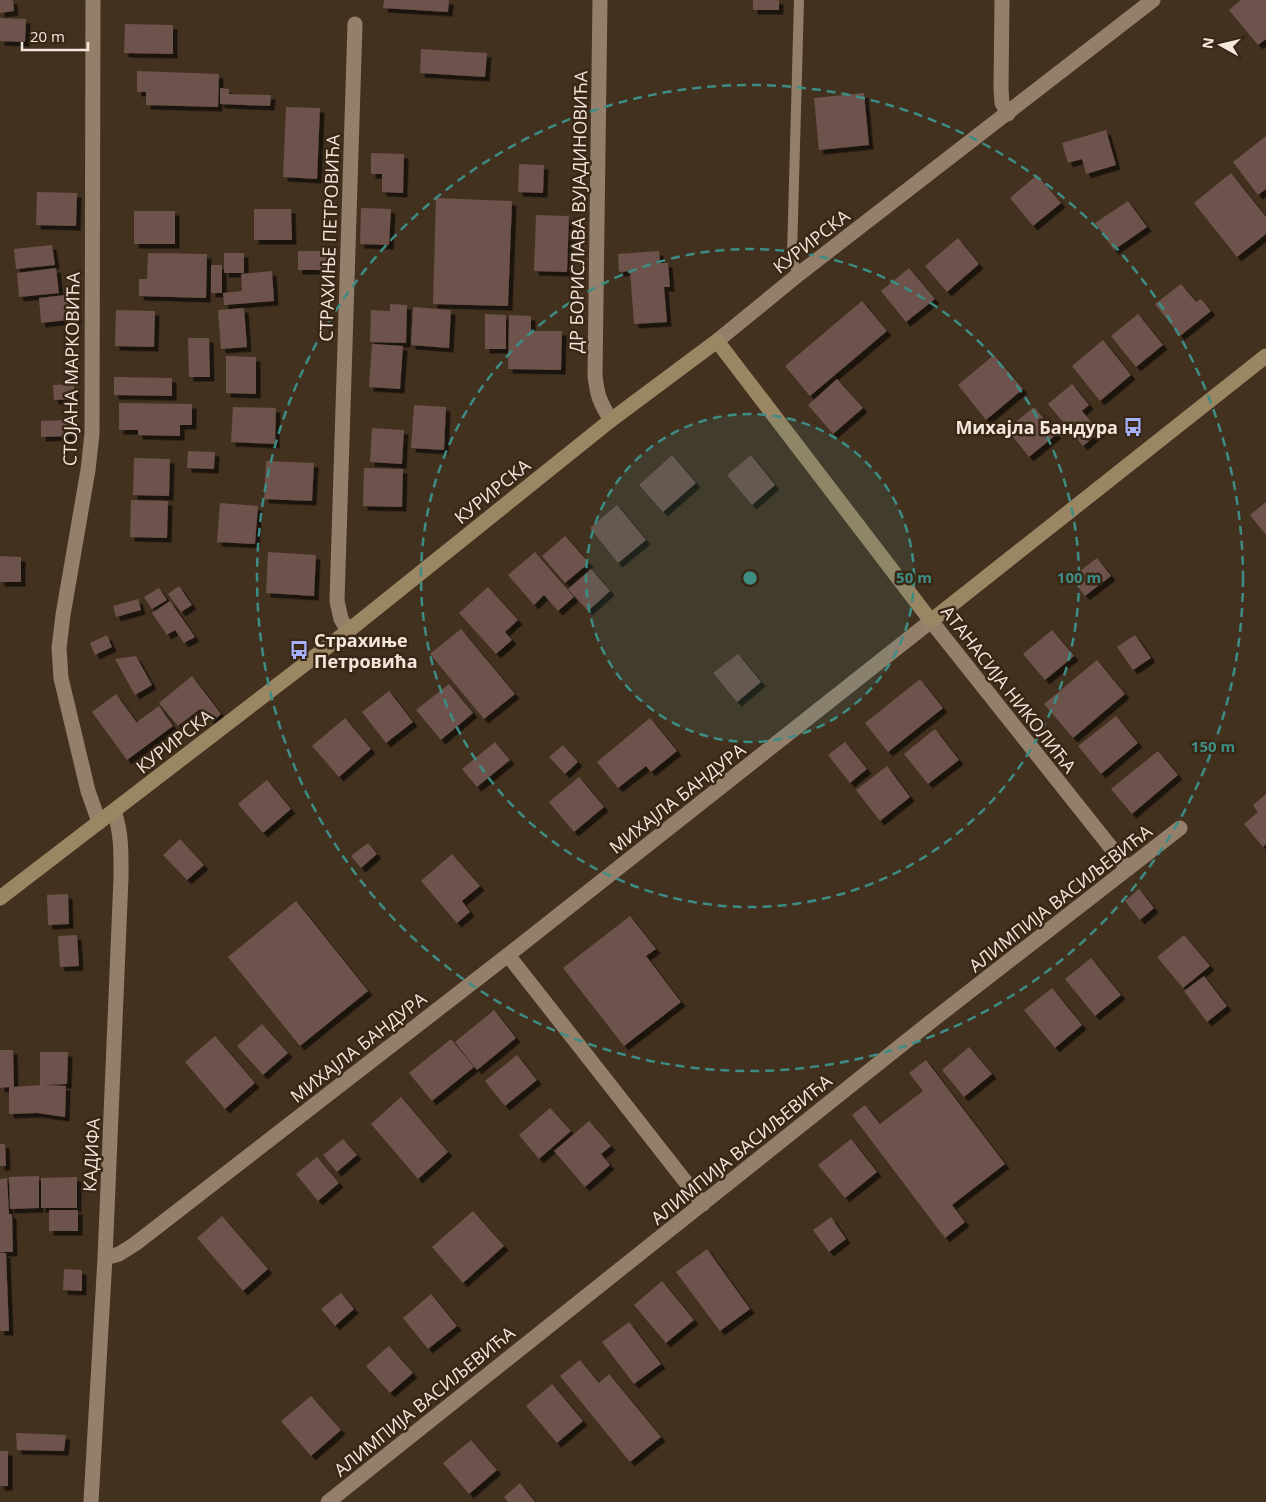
<svg xmlns="http://www.w3.org/2000/svg" width="1266" height="1502" font-family="'Open Sans',sans-serif">
<defs>
<filter id="shadow"><feDropShadow dx="4.5" dy="4.5" stdDeviation="0" flood-color="#0009"/></filter>
</defs>
<rect width="100%" height="100%" fill="#433120"/>
<path fill="#6d524b" filter="url(#shadow)" d="M0,0H13L14,11L0,13Z
M384,0H449L448,12L383,8Z
M753,0H779V10H753Z
M1241,0H1266V39L1258,45L1229,10Z
M0,18L26,19L25,42L0,41Z
M125,24L173,25V54L124,53Z
M421,49L487,53L485,77L420,73Z
M137,71L219,74L218,107L146,105V92H137Z
M220,88L229,89V94L271,95L270,106L220,104Z
M864,93L869,145L819,150L814,98Z
M286,107L320,108L317,179L283,177Z
M1106,130L1116,165L1086,174L1082,159L1068,163L1062,143Z
M1266,136V189L1258,195L1233,162Z
M371,153L404,154L403,193L382,192V174H371Z
M519,164L544,165L543,193L518,192Z
M1231,173L1266,217V234L1237,257L1194,203Z
M1037,175L1061,203L1033,226L1010,198Z
M37,192L77,193L76,226L36,225Z
M436,198L512,201L508,306L433,304Z
M1128,201L1147,227L1114,250L1095,223Z
M361,208L391,209L389,245L360,244Z
M254,209H291L292,240H254Z
M134,211H175V244H134Z
M536,215L569,216L567,272L534,271Z
M958,238L979,264L947,292L925,266Z
M52,245L55,265L16,269L14,249Z
M298,251H329V270H298Z
M659,251L660,263H668L670,287H664L667,322L634,324L630,271L619,272L618,254Z
M148,253L207,254L206,298L139,296V279H147Z
M224,253H244V273H224Z
M211,265H222V293H211Z
M56,268L59,293L19,297L17,273Z
M909,268L935,299L906,322L881,291Z
M272,271L274,301L224,305L223,293L242,291L241,274Z
M1181,284L1196,302L1201,299L1211,311L1180,336L1155,304Z
M74,294L77,319L41,323L39,298Z
M862,301L887,331L810,396L785,366Z
M390,304L407,305L406,343L370,342L371,310L390,311Z
M413,307L451,310L449,348L411,345Z
M244,308L247,347L221,349L218,310Z
M116,310L155,311L154,347L115,346Z
M485,314L506,315V349H485Z
M1138,314L1163,345L1136,367L1111,336Z
M509,315L531,316V331H562L561,370L508,369Z
M188,338H209L210,377H189Z
M1103,340L1131,375L1100,401L1072,366Z
M372,344L403,346L400,389L369,387Z
M994,355L1023,389L986,420L958,385Z
M226,356L256,357V394L226,393Z
M114,377L172,378V396L114,395Z
M837,379L863,408L833,434L808,405Z
M74,384L75,399L54,400L53,385Z
M1072,384L1089,405L1082,411L1100,432L1083,446L1048,404Z
M119,403L192,404V425H180V436L138,435V430H119Z
M414,405L446,407L444,450L411,448Z
M233,407L276,408L275,444L231,442Z
M1034,407L1057,434L1029,457L1007,429Z
M70,420L71,436L41,437V421Z
M372,428L404,430L402,464L370,462Z
M188,451L215,452L214,469L187,468Z
M672,455L696,483L663,512L639,485Z
M751,455L775,485L752,505L727,475Z
M134,458L170,459L169,496L133,495Z
M266,461L314,463L312,501L264,499Z
M364,468L403,469L402,507L363,506Z
M131,500L168,501L167,538L130,537Z
M1266,502V535L1250,515Z
M220,503L258,506L255,544L217,542Z
M617,505L646,540L618,563L590,528Z
M565,536L589,563L565,583L542,556Z
M268,552L316,555L314,596L266,593Z
M535,552L574,597L558,611L544,595L534,605L508,575Z
M0,556L21,557V582H0Z
M1097,558L1111,576L1085,596L1071,578Z
M591,569L610,591L588,611L568,589Z
M179,586L192,605L181,612L168,594Z
M488,587L518,620L505,632L512,640L496,654L459,613Z
M159,588L167,600L152,609L144,597Z
M138,599L141,610L116,617L113,606Z
M170,601L195,637L184,643L175,630L167,635L152,613Z
M461,629L515,694L484,719L430,654Z
M1052,630L1074,656L1045,680L1023,654Z
M107,635L112,647L95,655L90,643Z
M1135,635L1151,658L1133,670L1117,647Z
M738,654L761,682L737,702L713,673Z
M136,656L152,685L135,695L115,659Z
M1097,660L1125,694L1073,738L1044,704Z
M192,676L221,714L212,722L200,709L178,726L159,703Z
M920,679L943,708L888,752L865,723Z
M449,684L473,713L441,740L416,710Z
M389,691L413,722L386,743L362,712Z
M116,694L140,727L137,722L159,706L173,726L127,760L92,712Z
M1116,716L1138,743L1101,774L1078,746Z
M345,718L371,749L339,777L312,746Z
M650,718L677,751L651,772L646,766L618,788L597,762Z
M935,729L959,760L928,784L904,754Z
M495,742L510,760L477,787L462,769Z
M845,742L867,769L850,783L828,755Z
M563,745L578,762L565,774L549,757Z
M1158,751L1178,775L1132,814L1111,789Z
M887,766L910,797L880,821L856,790Z
M579,777L604,807L574,832L549,802Z
M267,780L291,809L263,833L238,804Z
M1266,794V844L1263,847L1244,824L1258,812L1253,805Z
M180,839L204,865L187,880L163,855Z
M368,843L377,854L361,868L351,856Z
M452,854L480,886L462,901L470,912L457,923L421,881Z
M1139,889L1154,908L1140,920L1125,901Z
M68,894L69,924L48,925L47,895Z
M296,901L368,991L300,1046L228,957Z
M630,916L656,949L646,956L681,1002L624,1046L563,968Z
M77,935L79,966L60,967L58,936Z
M1184,935L1210,966L1183,988L1157,957Z
M1091,958L1121,995L1095,1016L1065,979Z
M1204,976L1227,1006L1207,1022L1184,991Z
M1052,988L1082,1025L1055,1048L1024,1010Z
M494,1010L516,1038L477,1070L455,1042Z
M262,1024L288,1053L263,1075L237,1046Z
M215,1036L255,1083L225,1109L185,1062Z
M451,1039L474,1067L432,1101L409,1073Z
M969,1047L992,1074L964,1097L942,1070Z
M0,1050H13L14,1087L40,1085V1052H68L67,1084L43,1085L66,1086L65,1117L37,1113L9,1114V1087L0,1088Z
M517,1055L537,1080L505,1106L485,1081Z
M926,1060L1005,1164L952,1205L965,1222L945,1238L852,1115L865,1105L880,1124L923,1091L909,1073Z
M401,1097L448,1152L418,1179L371,1124Z
M550,1108L571,1131L539,1159L519,1135Z
M589,1121L611,1146L601,1154L610,1165L585,1187L554,1151Z
M343,1139L357,1155L337,1172L323,1155Z
M851,1139L877,1172L845,1198L818,1165Z
M0,1144H5L6,1166H0Z
M317,1157L339,1183L318,1201L296,1174Z
M39,1176V1208L10,1209L9,1177Z
M77,1177V1208H41V1178Z
M7,1178L9,1214H12L13,1252H0V1179Z
M49,1210H78V1231H49Z
M473,1211L504,1246L463,1283L432,1247Z
M222,1216L268,1269L243,1291L197,1238Z
M831,1217L846,1239L829,1252L813,1230Z
M707,1249L750,1309L720,1331L676,1272Z
M0,1253H6L9,1331H0Z
M64,1269L82,1270V1291L63,1290Z
M662,1281L694,1320L666,1343L634,1305Z
M341,1293L354,1309L335,1326L321,1309Z
M431,1294L457,1326L428,1349L403,1318Z
M629,1322L661,1364L634,1384L602,1342Z
M389,1346L413,1373L390,1393L366,1366Z
M580,1360L599,1383L609,1374L661,1437L630,1462L560,1376Z
M552,1384L583,1421L557,1443L526,1406Z
M311,1396L341,1430L311,1456L281,1421Z
M16,1433L66,1435L64,1451L17,1450Z
M471,1440L497,1470L469,1494L443,1463Z
M0,1451H8V1486H0Z
M520,1483L535,1502H508L504,1497Z"/>
<g fill="none" stroke-linecap="round" stroke-linejoin="round">
<path stroke="#947f6b" stroke-width="10" d="M799,274L795,267L792,255L799,0"/>
<path stroke="#947f6b" stroke-width="15" d="M93,0L92,434L88,470L63,615L59,648L61,678L88,791L99,822
M600,0L595,375C597,395 600,403 611,420
M1002,0L1001,89L1002,103L1008,114
M717,341L799,274L1153,0
M348,631L341,619L337,601L355,24
M508,955L703,1204
M105,1258L119,1254L135,1244L508,955L931,621L1128,869
M91,1502L105,1258L121,878C121,855 122,834 114,811
M328,1502L938,1016L1180,828"/>
<path stroke="#9b8664" stroke-width="15" d="M0,898L348,631L611,420L717,341L931,621L1266,356"/>
</g>
<circle cx="750" cy="578" r="164" fill="#3d8d84" fill-opacity=".12"/>
<g fill="none" stroke="#3d8d84" stroke-width="2.5" stroke-dasharray="9 6">
<circle cx="750" cy="578" r="164"/>
<circle cx="750" cy="578" r="329"/>
<circle cx="750" cy="578" r="493"/>
</g>
<defs>
<g id="bus-bare" transform="scale(1.5)"><path d="M-5-6H5V4H4V6H2V4H-2V6H-4V4H-5ZM-3.5-4V0h7V-4ZM-3.5 1.2v1.5H-2V1.2ZM2 1.2v1.5H3.5V1.2Z" fill="#a5b1fc" stroke="#392716" stroke-width="2.5" paint-order="stroke"/></g>
</defs>
<g fill-rule="evenodd">
<use href="#bus-bare" x="1133" y="427"/>
<use href="#bus-bare" x="299" y="650"/>
</g>
<g text-anchor="middle" dominant-baseline="central" stroke-width="5" stroke-linejoin="round" paint-order="stroke">
<g font-size="18" fill="#f3e7dc" stroke="#392716">
<text transform="translate(578 212) rotate(-89)">ДР БОРИСЛАВА ВУЈАДИНОВИЋА</text>
<text transform="translate(329 238) rotate(-88)">СТРАХИЊЕ ПЕТРОВИЋА</text>
<text transform="translate(811 241) rotate(-38)">КУРИРСКА</text>
<text transform="translate(71 369) rotate(-89)">СТОЈАНА МАРКОВИЋА</text>
<text transform="translate(492 491) rotate(-39)">КУРИРСКА</text>
<text transform="translate(1009 689) rotate(52)">АТАНАСИЈА НИКОЛИЋА</text>
<text transform="translate(174 741) rotate(-38)">КУРИРСКА</text>
<text transform="translate(677 798) rotate(-38)">МИХАЈЛА БАНДУРА</text>
<text transform="translate(1060 898) rotate(-38)">АЛИМПИЈА ВАСИЉЕВИЋА</text>
<text transform="translate(358 1047) rotate(-38)">МИХАЈЛА БАНДУРА</text>
<text transform="translate(741 1149) rotate(-39)">АЛИМПИЈА ВАСИЉЕВИЋА</text>
<text transform="translate(91 1155) rotate(-87)">КАДИФА</text>
<text transform="translate(424 1401) rotate(-39)">АЛИМПИЈА ВАСИЉЕВИЋА</text>
</g>
<g font-size="18" font-weight="bold" fill="#f3e7dc" stroke="#392716" text-anchor="end">
<text x="1118" y="427">Михајла Бандура</text>
<text x="314" y="640" text-anchor="start">Страхиње<tspan x="314" dy="21">Петровића</tspan></text>
</g>
</g>
<circle cx="750" cy="578" r="8" fill="#3d8d84" stroke="#392716" stroke-width="2.5"/>
<g font-size="15" text-anchor="middle" font-weight="bold" fill="#3d8d84" stroke="#392716" stroke-width="5" stroke-linejoin="round" paint-order="stroke">
<text x="914" y="583">50 m</text>
<text x="1079" y="583">100 m</text>
<text x="1213" y="752">150 m</text>
</g>
<g transform="translate(1221 45) rotate(278)" stroke="#392716" stroke-width="4" paint-order="stroke">
<path d="M0-4L9 19L0 12L-9 19Z" fill="#f3e7dc"/>
<text y="-8" font-size="14" font-weight="bold" text-anchor="middle" fill="#f3e7dc">N</text>
</g>
<path d="M22 42v8h66v-8" fill="none" stroke="#f3e7dc" stroke-width="2.5"/>
<text x="30" y="42" font-size="15" fill="#f3e7dc" stroke="#392716" stroke-width="4" paint-order="stroke">20 m</text>
</svg>
